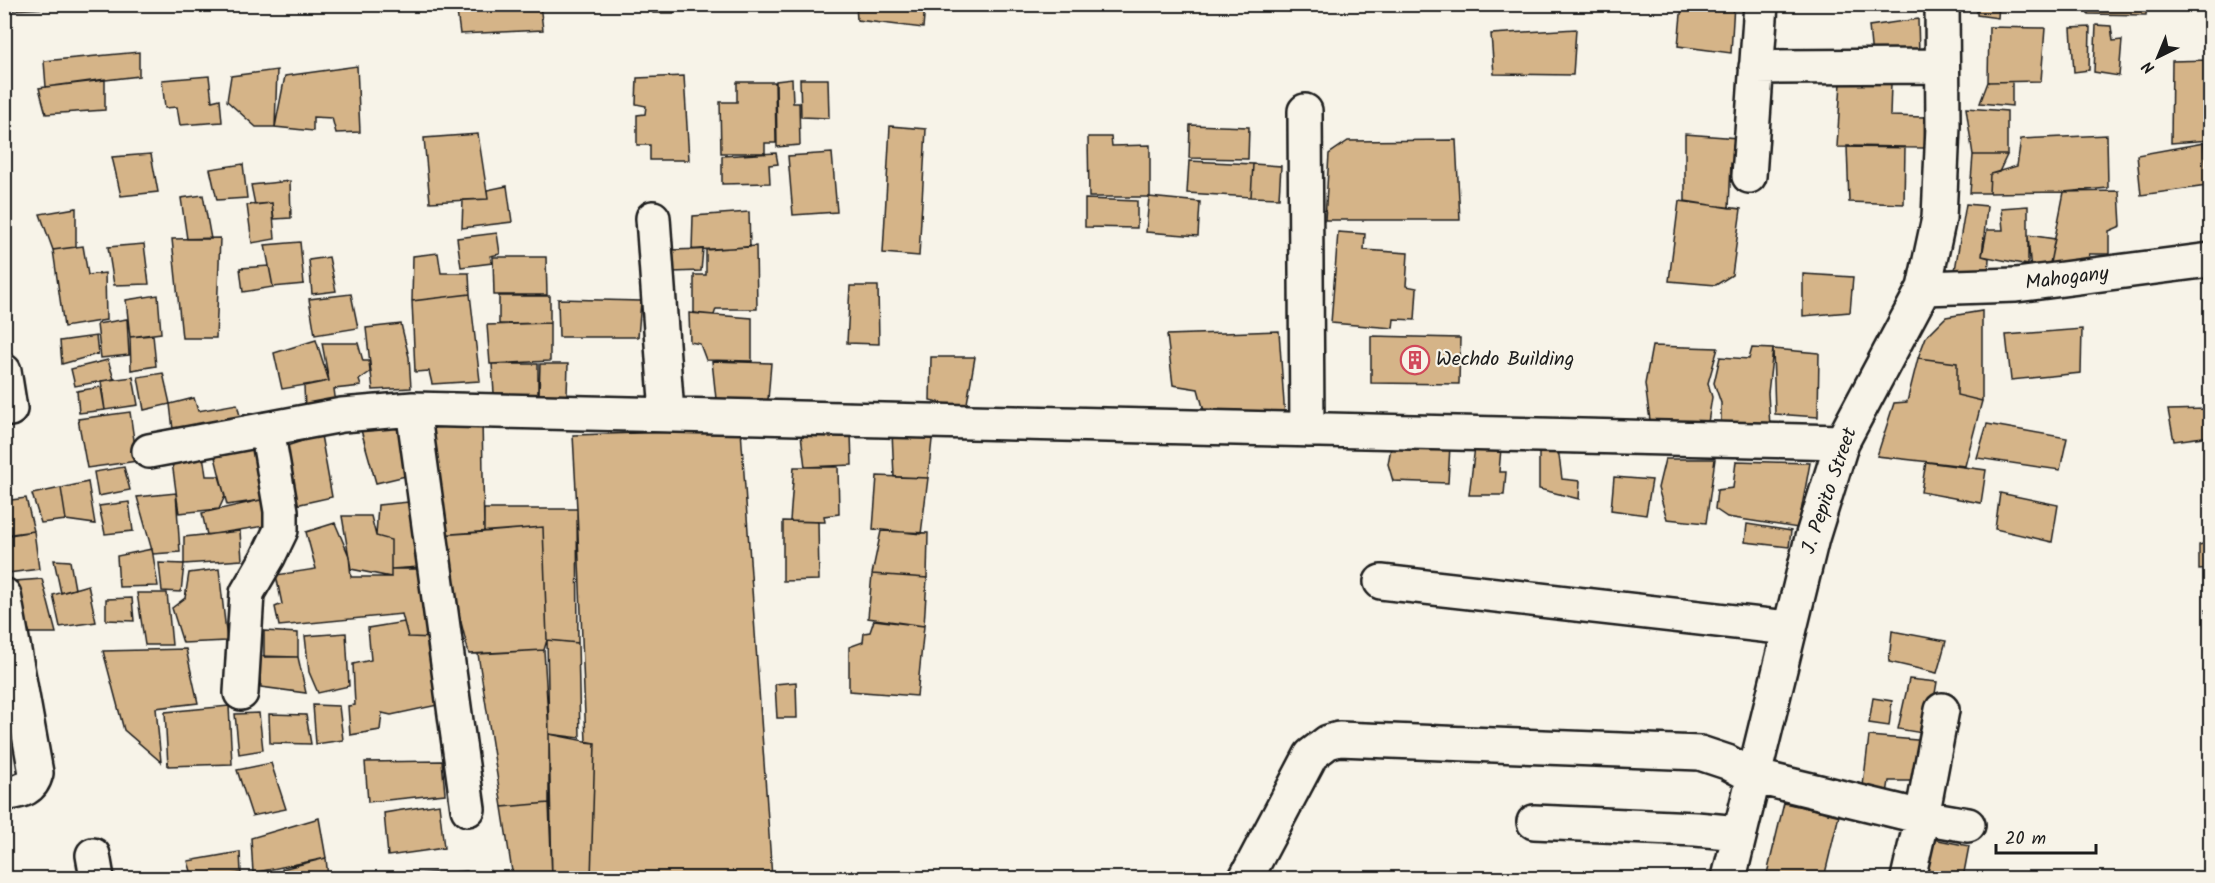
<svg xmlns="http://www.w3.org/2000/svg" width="2215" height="883" font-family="Kalam,sans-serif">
<rect width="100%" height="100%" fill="#f7f3e8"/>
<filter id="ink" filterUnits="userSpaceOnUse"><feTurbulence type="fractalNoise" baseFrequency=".0167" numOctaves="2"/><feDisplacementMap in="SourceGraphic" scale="12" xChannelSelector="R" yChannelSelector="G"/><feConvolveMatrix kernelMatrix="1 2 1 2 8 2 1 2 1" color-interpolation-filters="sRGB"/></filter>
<g filter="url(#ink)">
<path fill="#d5b488" stroke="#1c1c1c" stroke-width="1.5" d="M13,4H62L63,7L13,10Z
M456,4H540L543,30L460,34Z
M652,4H675L674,13H653Z
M856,4H925L923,28L857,20Z
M1682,4H1734L1731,53L1678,46Z
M1977,4H1999L1998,18L1977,15Z
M2088,4H2147L2146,15L2088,14Z
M1918,19L1919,54L1872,57L1869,26Z
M2096,25L2111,26L2113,41L2122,40L2119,76L2094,72Z
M1989,27L2045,28L2041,81L1988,82Z
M2090,27L2089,70L2074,72L2071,28Z
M1576,29L1573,75L1494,74L1491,34Z
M139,52V76L46,87L44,61Z
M2210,60V140L2171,143L2172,61Z
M357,66L360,132L336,133L332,118L313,117V131L275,127L285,76Z
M277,70L275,127H256L227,101L231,76Z
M209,76L212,101L220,99L222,122L180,125L177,107L165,108L162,80Z
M684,76L689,160H650V145H637V115L645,114L646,106L636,104L637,78Z
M105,79V110L46,114L39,88Z
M792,79L793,103H799L800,145L777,147L776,81Z
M800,79H828L829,118L801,117Z
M737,82H775L776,143H765V153H721L720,102H737Z
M1841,82L1891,83L1890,116L1924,117L1925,148L1837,147Z
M1988,82H2012V106L1980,103Z
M1966,108L2007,111V155H1973Z
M1190,125L1249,127L1248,159L1189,158Z
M890,126L926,129L919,256L883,253Z
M478,134L488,199L430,202L424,138Z
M1685,134L1738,138L1736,159L1731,163L1729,208L1685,201Z
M2107,135L2108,188L2064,192L1989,193L1990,174L2017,166L2021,139Z
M1088,137H1111L1112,146L1150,145V197H1089Z
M1456,140L1460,220H1325L1329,154L1348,141Z
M2204,143L2207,186L2141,195L2137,155Z
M1847,146L1905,147L1904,204L1849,202Z
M2205,152H2210V249L2207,186Z
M776,153L778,164L769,165L770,183L722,184V156Z
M832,153L837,212L793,215L788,156Z
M151,154L158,192L121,196L112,157Z
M1973,155H2007L1999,172L1990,174L1989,193H1970Z
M1189,161L1253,164L1251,197L1187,193Z
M243,164L247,198L217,200L210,169Z
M1253,164L1281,166L1279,198L1251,197Z
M290,181L291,218L274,219L272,203L255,205L251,185Z
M507,186L512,222L462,228L463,200L488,199L487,190Z
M2119,191L2121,226L2109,231V254H2089L2092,265L2050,263L2064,192Z
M203,195L211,239H187L181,198Z
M1149,197L1200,202L1198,236L1146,232Z
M1085,199L1137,201V228L1085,227Z
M1679,201L1741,209L1732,275L1716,285L1669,281Z
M272,203L275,239L252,243L247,205Z
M1966,204L1987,206L1982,256L1989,258L1988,276L1955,270Z
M2028,206V265L1982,256L1987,230H2003L2001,208Z
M76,208V247L53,250L40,214Z
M749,212L750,247L692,250L693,216Z
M1338,232L1365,234L1364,250L1408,253L1406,286L1417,288L1415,320L1394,319L1393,328L1331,323Z
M497,233L500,254L490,256L492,263L461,267L457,238Z
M2028,235L2055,239L2050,263L2060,264L2031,273Z
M220,238L216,338H182L172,239Z
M300,242L304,284L273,287L265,245Z
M144,244L149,284L114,285L108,247Z
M83,246L88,275L105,273L106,320L64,327L53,250Z
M756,246L757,309H716L714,315L694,313V275H706V250Z
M703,249L701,271L672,272L671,250Z
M438,253L441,273H469L470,294L412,301L413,256Z
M329,257L336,291L312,294L309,260Z
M493,257H546L547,295H494Z
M269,266L273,287L243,292L240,268Z
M1803,274L1853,277L1850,312L1803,316Z
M850,286H878L879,344L847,343Z
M351,294L358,328L315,335L309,299Z
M470,294L480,381L432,384L429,371L415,372L412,301Z
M158,295L161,333L130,337L126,300Z
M499,296H550V323L499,324Z
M558,299L641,301L638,337H559Z
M1982,311V401L1957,395V363L1918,358L1926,337L1946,317Z
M689,313L752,318V361L706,360L700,344L690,342Z
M127,319L129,355L101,358L97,324Z
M550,323V361L490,364L487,325Z
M401,324L409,357L411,388L373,390L366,328Z
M2082,329L2081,373L2011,380L2006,335Z
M1279,331L1285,418L1204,411L1198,389L1173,385L1167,335Z
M153,335L156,366L131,370L130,337Z
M96,336L98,354L62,364L60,341Z
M1371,336L1460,338L1459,384L1371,383Z
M316,340L329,381L282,389L274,353Z
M322,343H358L363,361H369L370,372L359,380L361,386L334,389L336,404L305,409L304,386L329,381Z
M1652,346L1718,348L1708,383L1712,397L1707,429L1650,420L1645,384Z
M1752,348L1773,349L1768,393L1770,427L1721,429V403L1714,383L1720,357L1749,359Z
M1773,349L1819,353L1818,417L1775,414Z
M931,357H975L966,409L930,400Z
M1918,358L1957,363V395L1982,401L1965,466L1877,456L1894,403L1907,402Z
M108,360L114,379L75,386L71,369Z
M712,361L771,363L768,400L716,399Z
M492,364H538V395L494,393Z
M540,364H568L567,395H539Z
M163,373L170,404L144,410L138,377Z
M133,377L138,405L105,410L101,381Z
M101,387L105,410L79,413L77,391Z
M194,398L198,411L237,404L242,424L174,438L170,404Z
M2207,409L2210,436L2174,441L2168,410Z
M130,412L137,461L87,468L78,419Z
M401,416L410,475L376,483L359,423Z
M423,417L482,418L484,532L439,535Z
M1987,424L2067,438L2060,470L1977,458Z
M741,430L772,878H591L595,743L586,742L577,509L573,435Z
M933,430L928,478L894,477L892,432Z
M851,433L852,465L805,467L801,435Z
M321,435L332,497L291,506L277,449Z
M257,442L261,500L227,505L214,453Z
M1392,442L1450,445L1448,483L1393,481L1388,464Z
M1475,447L1501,448L1499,472H1506L1504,495H1469Z
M1558,448L1562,479L1580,481L1579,499L1539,489V449Z
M203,455L206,476H219L225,496L219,509L179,513L172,462Z
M1665,459H1715L1706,523L1667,519L1658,488Z
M1736,461L1810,463L1798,528L1727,517L1715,509L1717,490L1733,488Z
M1926,462L1986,470L1981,503L1921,492Z
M124,467L130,490L98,496L94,472Z
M794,467H838L839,514L824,516L825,522L790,521Z
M877,476L928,478L921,534L873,529Z
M1614,477L1652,480L1646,515L1611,510Z
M88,482L95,524L66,520L61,488Z
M61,488L66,520L41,523L32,494Z
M176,493L180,552L153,554L137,497Z
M2000,493L2058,505L2052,542L1995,529Z
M26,498L34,531L4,535V501Z
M261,500L271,525L207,535L202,513Z
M419,501L420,567L391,569V540L376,536L378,505Z
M129,502L133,531L105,534L99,506Z
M484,509H577L578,643L547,640L543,527L484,532Z
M342,516H371L376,536L391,540V577L351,569Z
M783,521L818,522L819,580L783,581Z
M335,523L349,556L351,577H391V569H430L437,638L408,637L402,614L279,626L275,607L282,604L276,575L316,569L306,532Z
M1747,524L1791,531L1789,547L1745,542Z
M543,527L547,640L544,650L469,654L439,535Z
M34,531L39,569L8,573L4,571V536Z
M240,531L242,560L184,564V537Z
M881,531L928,533L927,578L872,574Z
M2210,542V569L2199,570V545Z
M152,549L158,586L119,587L117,556Z
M54,560L70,561L75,589L61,593Z
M159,563L184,564L181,592L162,591Z
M219,569L227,641L183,643L172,608L185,598L189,573Z
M872,574L927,578L924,626L868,618Z
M42,579L56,633H30L20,610L15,581Z
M88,585L96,622L60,627L53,595Z
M137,593H167L172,645H145Z
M132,598L134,621L106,620V599Z
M2206,610H2210V643H2209Z
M874,620L924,626L917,696L849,691V647L863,642L864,633L870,632Z
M404,622L408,637L437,638L447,703L391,715L382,713L380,730L350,735L348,706L355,705L353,664L371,660L368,628Z
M264,631L298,633V657H264Z
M1892,631L1946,641L1937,673L1889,662Z
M346,633L349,686L318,693L309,672L305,636Z
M547,640L578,643L580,738L549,734Z
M186,649L198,703L156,708L161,762L124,730L103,651Z
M544,650L549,734V803L502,807L478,654Z
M258,656L298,657L306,693L261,687Z
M1909,679L1937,682L1928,734L1898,729Z
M796,682L797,718H777L775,684Z
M1873,698L1892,701L1889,726L1869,723Z
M313,705L339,706L343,740L316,744Z
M229,706L232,764L168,766L165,712Z
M259,713L263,750L239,754L235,714Z
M269,714L306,715L311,744L270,743Z
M549,734L595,743L591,878H552Z
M1869,736L1928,741L1922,781H1889L1887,794H1862Z
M442,761L445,794L368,802L365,762Z
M271,763L286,809L252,816L237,770Z
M549,803L552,878H513L502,807Z
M1784,803L1839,815L1824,878H1766Z
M439,804L444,848L388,856L384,813Z
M319,818L326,858L253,873L251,838Z
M1923,837L1969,846L1963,878H1912Z
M240,852L241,873L214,878H193L188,861Z
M326,858L328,878H282V869Z
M467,871V878H417V874Z"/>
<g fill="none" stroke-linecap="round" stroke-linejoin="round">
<g stroke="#1c1c1c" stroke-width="38">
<path id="minor" d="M1756,67L1942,66
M1305,111L1307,430
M1749,176L1761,4
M653,218L667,414
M1924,288L2016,285L2210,260
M4,371L10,409
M413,409L468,809
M149,451L342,415L413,409L1842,442
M1381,582L1789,628
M4,595L36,773C32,790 21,791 4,794
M241,693L247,593L268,557L281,530V511L267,429
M1534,822L1696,829L1739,833
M93,855L97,878
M1246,878L1311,755L1328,742L1339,739L1700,753L1727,762L1753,776L1922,817L1968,825
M1729,878L1812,538L1842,442L1924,288L1939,218L1943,126L1942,4
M1908,878L1922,817L1942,710"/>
</g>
<use href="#minor" stroke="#f7f3e8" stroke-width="33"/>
</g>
</g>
<defs>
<g id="building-ring" transform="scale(1.5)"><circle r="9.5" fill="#f7f3e8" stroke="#d1495b" stroke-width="1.5"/><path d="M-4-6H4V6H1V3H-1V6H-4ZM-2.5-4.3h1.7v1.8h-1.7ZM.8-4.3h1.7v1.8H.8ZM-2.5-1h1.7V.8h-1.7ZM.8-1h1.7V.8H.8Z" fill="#d1495b"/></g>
</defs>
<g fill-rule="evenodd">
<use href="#building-ring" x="1415" y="360"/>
</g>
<g text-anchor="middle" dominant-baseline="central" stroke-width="4.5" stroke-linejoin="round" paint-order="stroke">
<g font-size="20" fill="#1c1c1c" stroke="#f7f3e8">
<text transform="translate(2067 279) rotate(-7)">Mahogany</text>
<text transform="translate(1830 491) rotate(-71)">J. Pepito Street</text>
</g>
<g font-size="20" fill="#1c1c1c" stroke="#f7f3e8" text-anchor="start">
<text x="1436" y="360">Wechdo Building</text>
</g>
</g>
<rect width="2215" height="883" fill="none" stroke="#f7f3e8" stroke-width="24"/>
<rect x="12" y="12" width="2191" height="859" fill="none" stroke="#1c1c1c" stroke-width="2" filter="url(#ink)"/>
<g transform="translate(2158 57) rotate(223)" stroke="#f7f3e8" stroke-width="4.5" paint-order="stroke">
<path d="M0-4.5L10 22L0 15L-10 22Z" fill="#1c1c1c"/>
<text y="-9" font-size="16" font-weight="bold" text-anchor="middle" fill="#1c1c1c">N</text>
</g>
<path d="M1996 844v9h100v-9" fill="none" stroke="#1c1c1c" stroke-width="3"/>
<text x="2005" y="844" font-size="18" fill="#1c1c1c" stroke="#f7f3e8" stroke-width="4.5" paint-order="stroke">20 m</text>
</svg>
